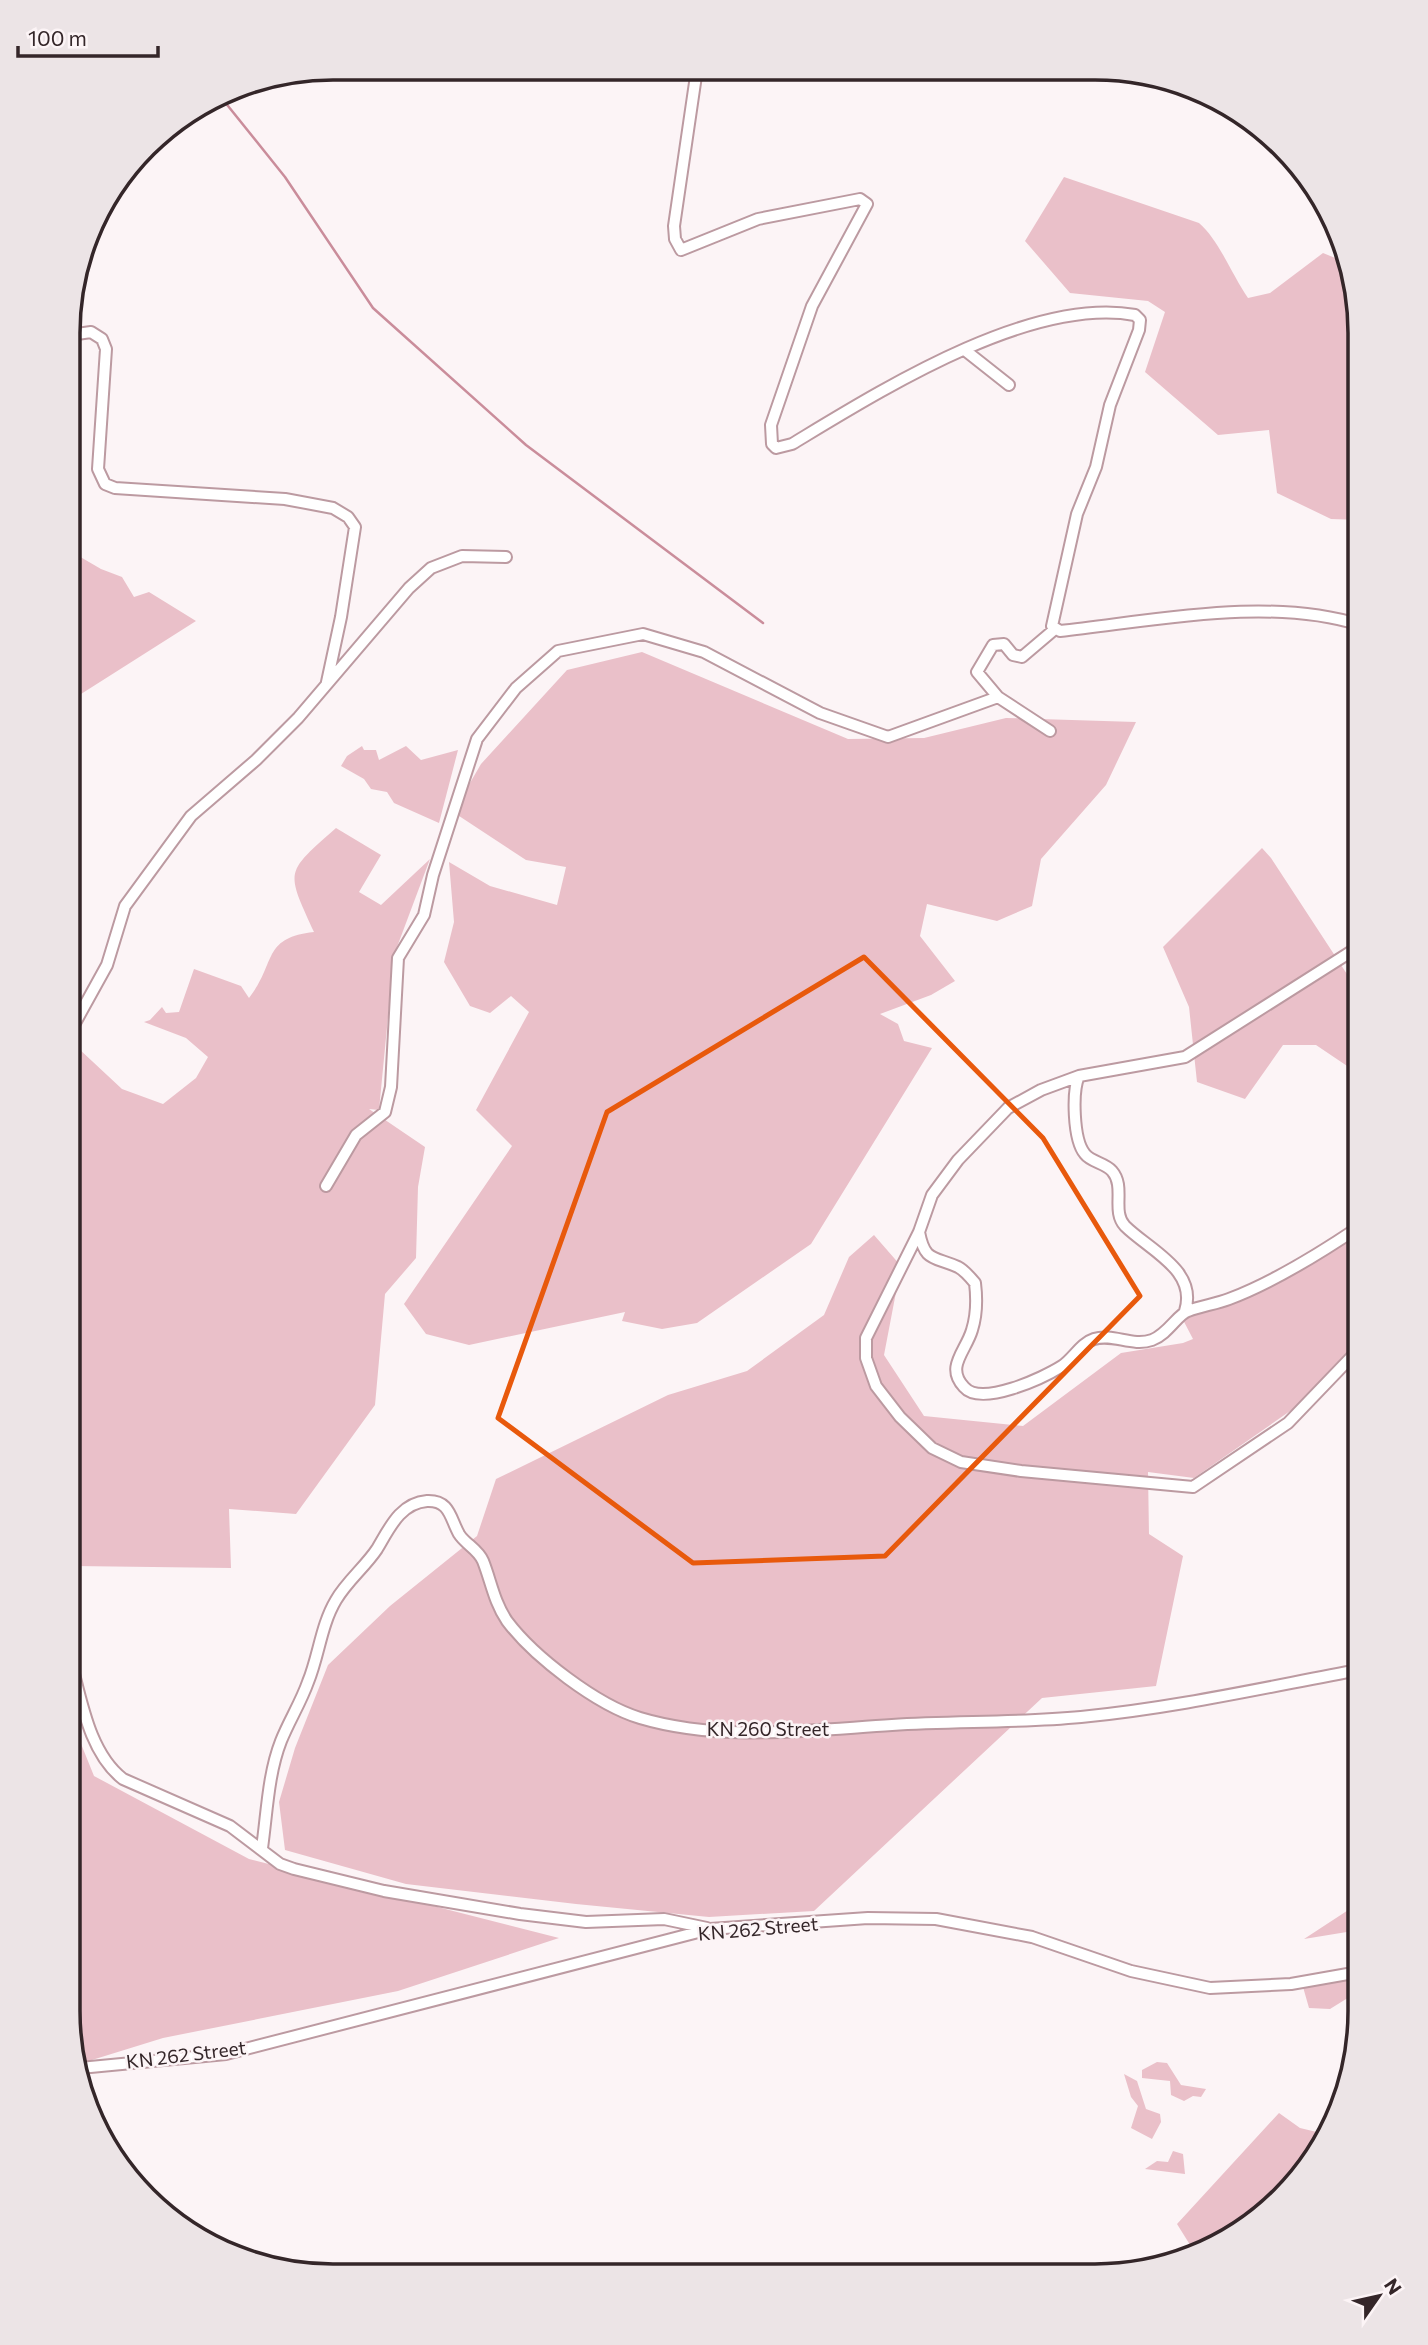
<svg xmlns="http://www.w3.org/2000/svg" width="1428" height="2345" font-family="Commissioner,sans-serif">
<rect width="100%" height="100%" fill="#fcf4f6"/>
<path fill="#eac0c9" d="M1064,177L1199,223C1219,240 1232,275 1248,298L1270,293L1323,253L1345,262L1360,334V520L1331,519L1277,493L1269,430L1218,435L1145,372L1165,312L1148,301L1070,293L1025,241Z
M70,543L77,555L101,569L122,577L134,597L149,592L196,621L70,701Z
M642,652L848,739L924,738L1006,718L1136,722L1106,785L1041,859L1032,906L997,921L927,904L920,936L955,981L931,995L880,1014L898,1024L904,1041L932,1048L811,1244L697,1323L662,1329L622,1321L625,1312L469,1345L426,1334L404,1304L512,1146L476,1110L529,1012L511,996L490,1013L470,1006L444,962L454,922L449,862L490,886L557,905L566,867L526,860L453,812L481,764L567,670Z
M362,746L364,750H376L379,760L406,746L421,760L458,750L439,823L394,803L387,792L371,789L364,779L341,766L347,756Z
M336,828L381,855L359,892L381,905L430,859L394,955L379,1110L369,1109L425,1147L418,1187L416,1258L385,1294L375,1405L296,1514L229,1509L231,1568L74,1566L69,1548V1065L78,1048L122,1089L163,1104L196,1078L208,1057L186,1038L144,1022L150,1020L162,1007L166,1013L179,1012L194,969L241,986L249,998C277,963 261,938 314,932C286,870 284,874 336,828Z
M1262,848L1271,858L1360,994L1359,1074L1316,1045H1283L1245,1099L1197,1082L1189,1007L1163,947Z
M1359,1233V1339L1293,1409L1194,1478L1148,1472L1149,1534L1183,1556L1156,1686L1042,1698L814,1911L709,1917L576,1904L406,1884L285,1850L279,1802L295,1748L328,1665L390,1606L477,1536L496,1479L668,1395L747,1371L824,1315L849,1257L874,1235L901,1266L884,1355L924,1416L1023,1426L1121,1353L1183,1343L1193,1339L1181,1316L1226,1306Z
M69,1714L94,1776L249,1859L559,1938L398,1991L163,2038L79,2064L68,2011Z
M1359,1903V1930L1304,1939Z
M1358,1976L1359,1991L1330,2009L1309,2008L1303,1987Z
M1157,2062L1167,2063L1181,2085L1206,2089L1201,2097L1193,2096L1184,2101L1171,2095L1170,2081L1142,2078V2070Z
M1124,2074L1137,2081L1146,2109L1160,2114L1161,2122L1152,2139L1131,2128L1138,2106L1131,2097Z
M1279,2113L1300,2128L1325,2134L1305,2172L1256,2222L1197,2256L1177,2224Z
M1173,2151L1183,2154L1185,2174L1145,2169L1157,2161L1168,2162Z"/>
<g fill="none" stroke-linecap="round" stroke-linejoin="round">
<path stroke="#ca8d9b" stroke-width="2.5" d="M220,96L285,177L373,308L526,445L763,623"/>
<g stroke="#bc9aa1" stroke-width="14">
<path id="street" d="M697,69L674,226L675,239L681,250L758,219L860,199L867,204L812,306L771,425L772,444L776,448L792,444C880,391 1030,296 1135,315L1140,320L1139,330L1110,405L1096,467L1077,514L1052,626L1060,631C1153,621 1269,596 1360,625
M70,335L91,332L102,339L106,349L98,469L105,484L115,488L285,499L333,508L348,517L355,527L341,617L327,682
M966,351L1009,385
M998,697L977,672L993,645L1004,644L1013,655L1022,657L1055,629
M70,1032L107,965L125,906L191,816L256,760L298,718L409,588L431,568L462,556L506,557
M1079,1076C1072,1091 1073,1140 1085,1154C1091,1162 1105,1163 1112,1171C1126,1187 1111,1211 1125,1226C1149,1250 1198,1270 1185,1311
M326,1186L356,1135L385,1112L391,1087L398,958L424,915L433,875L477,739L516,688L558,651L643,634L704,652L820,713L888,737L998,697L1050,731
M919,1232C925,1262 933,1256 958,1267C964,1270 970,1277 975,1283C977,1299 977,1314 972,1330C966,1351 945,1367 964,1387C981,1407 1043,1378 1062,1366C1073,1359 1081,1343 1094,1339C1113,1333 1132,1347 1152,1340C1168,1334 1178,1314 1188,1311C1201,1306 1216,1304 1229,1299C1274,1282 1319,1254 1359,1227
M1359,1349L1288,1423L1193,1487L1021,1471L961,1462L932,1448L900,1417L876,1386L866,1358V1338L919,1232L932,1195L958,1160L1008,1108L1041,1090L1079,1076L1185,1057L1360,946
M69,1655C81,1697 88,1752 123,1779L230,1826L280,1864L294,1869L384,1891L520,1914L586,1922L664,1919L707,1928
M262,1848C267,1813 268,1774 281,1741C289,1721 301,1702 308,1682C319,1655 321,1625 336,1600C347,1581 365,1567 377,1549C389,1529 400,1503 427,1501C450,1500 450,1518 459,1534C465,1544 478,1549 483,1561C491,1581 494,1602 507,1621C534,1657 597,1705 640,1718C720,1742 810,1730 892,1725C955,1721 1018,1723 1081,1717C1175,1708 1267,1687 1359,1670
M80,2068L226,2054L710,1929L868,1918L936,1919L1032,1937L1131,1971L1210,1988L1291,1984L1359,1972"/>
</g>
<use href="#street" stroke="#fff" stroke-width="10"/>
</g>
<path fill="none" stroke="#e8590c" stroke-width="5" stroke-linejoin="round" d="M864,957L1043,1138L1140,1296L885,1556L693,1563L498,1418L607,1112Z"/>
<g text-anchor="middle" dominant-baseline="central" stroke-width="5" stroke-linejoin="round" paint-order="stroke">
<g font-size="19" fill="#342629" stroke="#fcf4f6">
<text x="768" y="1728">KN 260 Street</text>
<text transform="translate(758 1928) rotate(-5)">KN 262 Street</text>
<text transform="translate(186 2054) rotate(-7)">KN 262 Street</text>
</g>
</g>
<path d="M0 0H1428V2345H0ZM333 80H1095A253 253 0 0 1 1348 333V2011A253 253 0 0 1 1095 2264H333A253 253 0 0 1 80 2011V333A253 253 0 0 1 333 80Z" fill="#ece4e6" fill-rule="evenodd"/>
<path fill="none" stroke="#342629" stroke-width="3.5" d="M333 80H1095A253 253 0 0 1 1348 333V2011A253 253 0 0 1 1095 2264H333A253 253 0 0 1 80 2011V333A253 253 0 0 1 333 80Z"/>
<g transform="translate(1379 2296) rotate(56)" stroke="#fcf4f6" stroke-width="5" paint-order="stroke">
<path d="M0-5L12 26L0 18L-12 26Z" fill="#342629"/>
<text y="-10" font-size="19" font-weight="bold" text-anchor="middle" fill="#342629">N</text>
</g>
<path d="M18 46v10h140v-10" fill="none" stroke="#342629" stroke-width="3.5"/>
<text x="28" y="46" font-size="21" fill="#342629" stroke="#fcf4f6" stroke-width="5" paint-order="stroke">100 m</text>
</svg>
